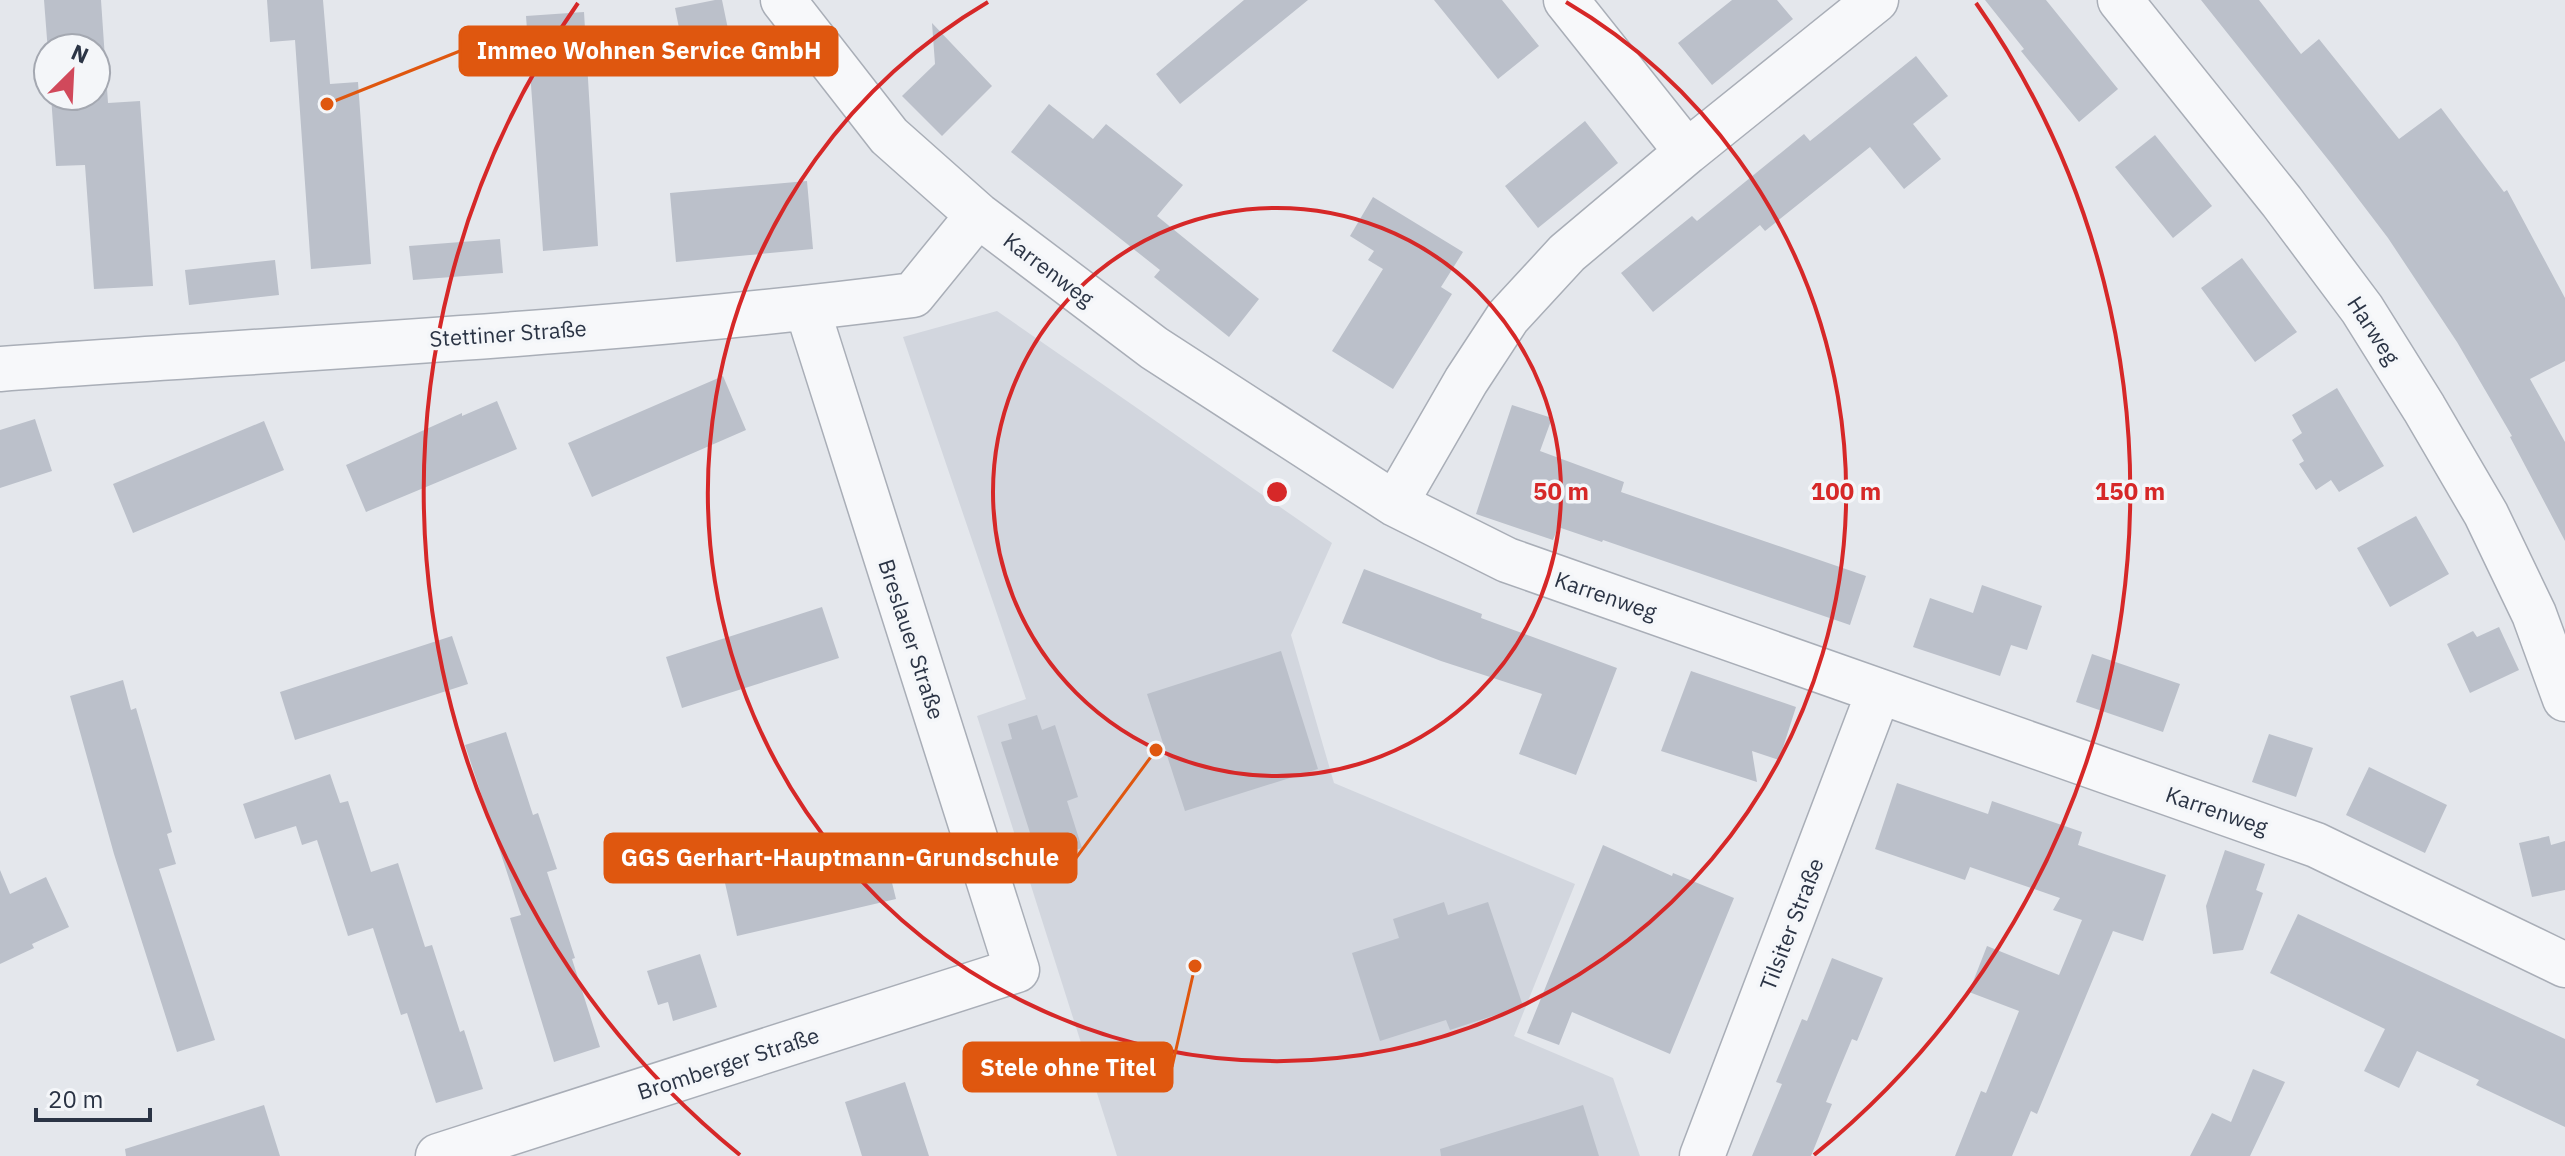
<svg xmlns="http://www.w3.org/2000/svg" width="2565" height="1156" font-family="'IBM Plex Sans',sans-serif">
<rect width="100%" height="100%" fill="#e4e7ec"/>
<path fill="#d2d6de" d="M997,311L1332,543L1291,635L1334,783L1575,884L1514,1036L1613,1078L1640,1156H1117L977,716L1026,699L903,337Z"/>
<path fill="#bbc0ca" d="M44,0H101L108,103L140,101L153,286L94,289L85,165L56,166L51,96H96V48H48V52Z
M267,0H323L330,84L358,82L371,264L311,269L295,40L270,42Z
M715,0H722L734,58L687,68L675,8Z
M1244,0H1308L1180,104L1156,74Z
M1434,0H1502L1539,46L1498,79Z
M1732,0H1777L1793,19L1712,85L1678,43Z
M1985,0H2046L2118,89L2079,122L2021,51L2024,49Z
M2201,0H2259L2301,54L2319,39L2399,139L2441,108L2504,192L2507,190L2565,298V361L2530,379L2565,442V541L2510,437L2512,436L2457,342L2388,238L2334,167Z
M584,12L598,246L543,251L526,16Z
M932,23L992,86L942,136L902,96L935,64Z
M1916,56L1948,96L1913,124L1941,159L1904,189L1870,147L1765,231L1760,225L1653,312L1621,273L1692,216L1697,221L1804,134L1810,141Z
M1049,104L1093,139L1106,124L1183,185L1157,216L1259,299L1229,337L1154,277L1160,270L1011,152Z
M1585,121L1618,163L1538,228L1505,186Z
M2155,135L2212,206L2173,238L2115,167Z
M807,181L813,249L676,262L670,193Z
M1373,197L1463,252L1441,287L1452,294L1393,389L1332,351L1383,269L1368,260L1374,251L1350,236Z
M500,239L503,273L413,280L409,246Z
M2242,258L2297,332L2255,362L2201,288Z
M275,260L279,295L189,305L185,270Z
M723,376L746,430L592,497L568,443Z
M2337,388L2384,466L2339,492L2331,480L2316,490L2299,464L2304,461L2292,440L2302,433L2292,415Z
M497,401L517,449L366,512L346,465L462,413V416Z
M1512,405L1552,418L1540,451L1624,482L1621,492L1866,576L1850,625L1603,540L1602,542L1558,527L1553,540L1476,514Z
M35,419L52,471L0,488V430Z
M264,421L284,470L133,533L113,484Z
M2416,516L2449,574L2390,607L2357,548Z
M1364,569L1482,614L1481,618L1617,668L1576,775L1519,754L1542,694L1441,661L1342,623Z
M1982,585L2042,606L2027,650L2011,645L2000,676L1913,647L1930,598L1973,613Z
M822,607L839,658L682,708L666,657Z
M2499,627L2519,670L2470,693L2447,644L2473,631L2477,637Z
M452,636L468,684L295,740L280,692Z
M1281,651L1318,769L1185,811L1147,694Z
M2092,654L2180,684L2163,732L2076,702Z
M1691,671L1796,707L1779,760L1752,751L1757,782L1661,751Z
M123,680L131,710L136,708L172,832L167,834L176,864L159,869L215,1040L177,1052L114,854L70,696Z
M1037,715L1042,730L1055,725L1078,797L1067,801L1082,848L1039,861L1001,742L1012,739L1008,724Z
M506,732L533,815L538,813L557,869L547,872L575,958L572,959L600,1047L554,1062L510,918L521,915L465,745Z
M2269,734L2313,748L2296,797L2252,782Z
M2369,767L2447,805L2425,853L2346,815Z
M330,774L340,803L348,801L371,872L398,863L425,947L432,945L460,1032L464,1030L483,1089L436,1103L407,1013L401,1015L373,928L348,936L317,840L302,845L296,826L255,839L243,804Z
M1897,783L1988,814L1992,801L2082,832L2078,845L2166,875L2143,941L2113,931L2037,1114L2031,1111L2012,1156H1955L1981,1091L1986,1093L2019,1011L1969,992L1987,946L2059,975L2082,920L2053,910L2060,898L1970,867L1965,880L1875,849Z
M2549,836L2551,845L2565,841V890L2532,897L2519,843Z
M1603,845L1672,876L1673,873L1734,898L1670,1054L1572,1012L1559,1045L1527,1033Z
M883,846L896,899L737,936L725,883L762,875L761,873Z
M2225,850L2265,864L2256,890L2263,893L2243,950L2213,954L2206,906Z
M0,870L10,894L46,877L69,927L32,944L34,948L0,964Z
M1444,902L1448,915L1488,902L1523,1006L1450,1030L1446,1020L1380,1041L1352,953L1399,938L1393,919Z
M2298,914L2565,1039V1127L2476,1085L2479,1080L2417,1051L2399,1088L2364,1071L2385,1029L2270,973Z
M700,954L717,1007L673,1021L668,1002L658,1005L647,971Z
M1832,958L1883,978L1857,1041L1852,1039L1839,1070L1826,1102L1832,1104L1811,1156H1752L1782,1084L1776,1082L1802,1019L1807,1021Z
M2253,1069L2285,1082L2250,1156H2190L2212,1113L2231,1122Z
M905,1082L929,1156H862L845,1102Z
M264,1105L280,1156H126L125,1149Z
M1583,1105L1599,1156H1441L1440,1149Z"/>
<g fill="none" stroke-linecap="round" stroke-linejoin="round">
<g stroke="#a9aeb7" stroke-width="47">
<path id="minor" d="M783,0L889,136L978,215L1154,348L1395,504L1507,560L2316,845L2565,965
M1566,0L1687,152
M2120,0L2282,202L2362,309L2424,408L2486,514L2534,614L2565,699
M0,369C304,347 610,334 913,295L978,215
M1395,504L1466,381L1508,317L1567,253L1687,152L1876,0
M438,1156L1017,970L807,308
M1702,1156L1879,691"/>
</g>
<use href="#minor" stroke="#f7f8fa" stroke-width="44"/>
</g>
<g fill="none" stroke="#d62828" stroke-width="4">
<circle cx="1277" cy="492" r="284"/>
<path d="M1566 2A569 569 0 1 1 988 2"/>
<path d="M740 1155A853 853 0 0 1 578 3M1976 3A853 853 0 0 1 1814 1155"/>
</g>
<g text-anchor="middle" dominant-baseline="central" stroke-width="7" stroke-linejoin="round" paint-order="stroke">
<g font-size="22" fill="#2b3445" stroke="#f4f6f9">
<text transform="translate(1049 269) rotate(37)">Karrenweg</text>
<text transform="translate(2374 330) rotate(57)">Harweg</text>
<text transform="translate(508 333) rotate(-4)">Stettiner Straße</text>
<text transform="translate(1606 595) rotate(19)">Karrenweg</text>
<text transform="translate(912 639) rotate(72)">Breslauer Straße</text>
<text transform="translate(2217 810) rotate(19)">Karrenweg</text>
<text transform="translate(1791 924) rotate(-69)">Tilsiter Straße</text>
<text transform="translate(728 1063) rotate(-18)">Bromberger Straße</text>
</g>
</g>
<circle cx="1277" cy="492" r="12" fill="#d62828" stroke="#f4f6f9" stroke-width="4"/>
<g font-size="24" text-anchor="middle" font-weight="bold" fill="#d62828" stroke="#f4f6f9" stroke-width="7" stroke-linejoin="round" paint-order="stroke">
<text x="1561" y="500">50 m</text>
<text x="1846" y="500">100 m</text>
<text x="2130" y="500">150 m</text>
</g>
<path fill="none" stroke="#df570f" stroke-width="3" d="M327 104L460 51M1156 750L1076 858M1195 966L1172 1067"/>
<g fill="#df570f" stroke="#f4f6f9" stroke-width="3">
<circle cx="327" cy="104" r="8"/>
<circle cx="1156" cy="750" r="8"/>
<circle cx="1195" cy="966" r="8"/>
</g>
<g fill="#df570f" stroke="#df570f" stroke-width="3">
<rect x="460" y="27" width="377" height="48" rx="8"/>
<rect x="605" y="834" width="471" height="48" rx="8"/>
<rect x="964" y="1043" width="208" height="48" rx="8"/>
</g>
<g font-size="24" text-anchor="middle" font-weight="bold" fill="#fff">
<text x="649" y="59">Immeo Wohnen Service GmbH</text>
<text x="840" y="866">GGS Gerhart-Hauptmann-Grundschule</text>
<text x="1068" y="1076">Stele ohne Titel</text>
</g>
<g transform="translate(72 72) rotate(24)"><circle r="38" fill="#f4f6f9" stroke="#a4a8b1" stroke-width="2"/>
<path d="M0-6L14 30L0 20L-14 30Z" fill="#d1495b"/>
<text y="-12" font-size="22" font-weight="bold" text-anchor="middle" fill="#2b3445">N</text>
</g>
<path d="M36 1108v12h114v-12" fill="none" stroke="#2b3445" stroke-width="4"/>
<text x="48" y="1108" font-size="24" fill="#2b3445" stroke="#f4f6f9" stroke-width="6" paint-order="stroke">20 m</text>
</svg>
